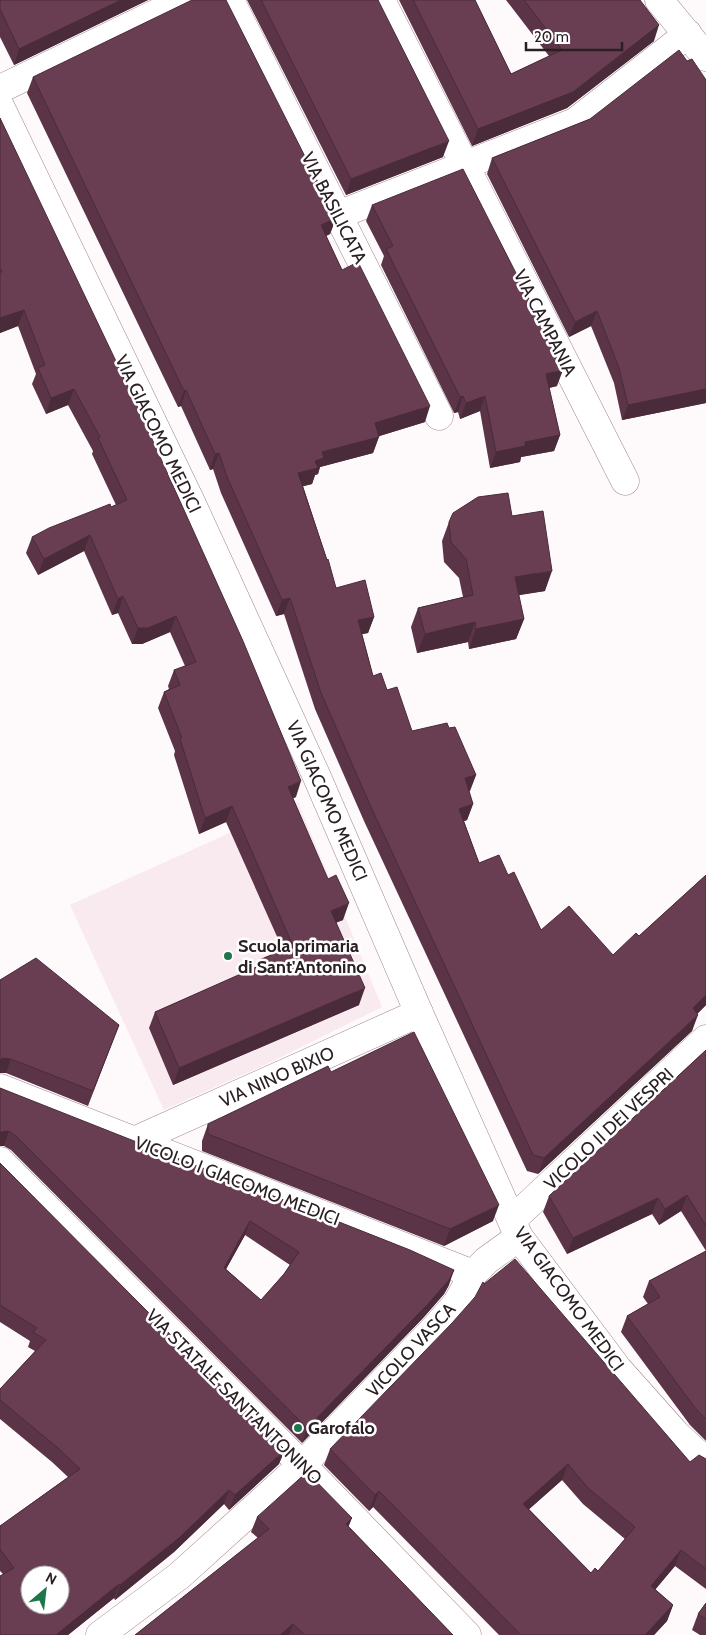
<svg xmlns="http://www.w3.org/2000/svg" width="706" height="1635" font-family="Cabin,sans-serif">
<rect width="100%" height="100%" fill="#fef9fb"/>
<path fill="#f8eaef" d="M298,802L382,1007L269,1063L164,1110L70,905Z"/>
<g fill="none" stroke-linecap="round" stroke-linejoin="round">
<g stroke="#a08791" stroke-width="29">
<path id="street" d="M230,0L439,416
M381,0L625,481
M659,0L706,57
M0,89L184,0
M338,215L575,122L688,34
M0,1088L473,1274
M134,1141L419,1013
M512,1220L706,1039
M100,1635L179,1576L302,1465L434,1329L457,1303L473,1274L487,1260L519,1237"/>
</g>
<g stroke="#a08791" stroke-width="29">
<path id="secondary" d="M0,106L191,502L317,777L419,1013L519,1237L618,1369L676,1434L706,1462
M0,1161L302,1465L467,1635"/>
</g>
<use href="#street" stroke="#fff" stroke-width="28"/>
<use href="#secondary" stroke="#fff" stroke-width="28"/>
</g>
<path fill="#5b3547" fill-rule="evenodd" d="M0,0H148L14,65L0,37Z
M247,0H378L443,157L346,195Z
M399,0H475L511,74L549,56L506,0H640L654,41L567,108L472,146Z
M687,61L706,80V403L622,420L614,383L591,326L569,337L487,174L492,158L590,119Z
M33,77L336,218L330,234L326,236L342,270L425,422L379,436L373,453L320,467L318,474L315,475L312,484L303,486L336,588L374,617L368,633L362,634L373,676L387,690L412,731L449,728L476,775L469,792L473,804L467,820L464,821L479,863L508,875L541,930L613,955L639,936L706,875V1005L697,1014L692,1031L538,1174L527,1171L364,821L315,709L284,614L276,616L221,493L213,469L210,470L181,406L178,407L27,93Z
M0,118L296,797L293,798L343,920L336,922L359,1005L173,1085L149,1028L155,1012L257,967L259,960L283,950L226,822L199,834L174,755L175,751L158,708L164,692L169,689L168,686L174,670L185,666L170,632L142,644H132L118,613L112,615L84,551L38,575L26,553L32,537L116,505L92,454L93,451L68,405L46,414L32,384L36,374L18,326L0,333Z
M372,205L547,334L546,337L557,386L549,388L560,435L554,451L521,457L520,462L490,468L480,411L460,419L458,412L454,413L381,265L384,256L366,221Z
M512,516L545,591L518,595L524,619L516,639L469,649L468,642L417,653L411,627L418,608L463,597L459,578L444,562L442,541L449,522Z
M0,980L119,1025L88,1106L6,1073H0Z
M706,1050V1251L681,1211L659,1225L652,1214L567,1254L543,1212L549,1196Z
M331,1072L493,1221L444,1246L202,1151V1141L208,1124Z
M0,1088L449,1285L444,1294L423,1318L302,1443L11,1150L4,1146ZM245,1235L290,1265L284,1274L261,1300L226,1269Z
M0,1163L279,1464L229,1510L224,1504L174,1552L115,1600L114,1598L68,1635H0L3,1574L0,1571V1526L68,1477L52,1462L0,1419V1389L35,1351L28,1347L30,1341L0,1322Z
M706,1251V1441L690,1425L621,1332L627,1316L648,1304L643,1297L649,1281Z
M330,1449L690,1462L706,1459V1589L675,1566L655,1589L673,1605L667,1621L654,1635H499L373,1507L369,1511L324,1465ZM562,1480L583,1504L625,1539L598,1571L591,1573L529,1509Z
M257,1517L349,1527L453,1635H135L258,1538L251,1532Z
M706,1603V1635H700L692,1630L698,1614Z"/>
<path fill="#4a2b39" d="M121,0H148L14,65L19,49Z
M659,25L654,41L567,108L472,146L478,129Z
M449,141L443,157L346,195L351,179Z
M336,218L330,234L315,241L321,225Z
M24,310L18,326L0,333V318Z
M597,311L591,326L569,337L575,322Z
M563,370L557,386L540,390L546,374Z
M74,389L68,405L46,414L51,398Z
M706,389V403L622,420L628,405Z
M186,390L181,406L178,407L184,391Z
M463,396L458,412L454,413L460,397Z
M485,396L480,411L460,419L466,403Z
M430,406L425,422L370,439L375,423Z
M560,435L554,451L521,457L520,462L490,468L496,452L525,442Z
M379,437L373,453L320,467L318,474L315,475L312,484L293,489L298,473L315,461L322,452Z
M219,453L213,469L210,470L215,454Z
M90,535L84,551L38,575L44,559Z
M552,571L545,591L508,597L515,577Z
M123,596L118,613L112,615L118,599Z
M290,598L284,614L276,616L282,600Z
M176,616L170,632L142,644H132L138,628Z
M374,617L368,633L352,636L358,620Z
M524,619L516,639L469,649L476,629Z
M475,622L468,642L417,653L425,634Z
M476,775L470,791L459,794L465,778Z
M301,781L296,797L282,803L288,787Z
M473,804L467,820L453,825L459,809Z
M232,806L226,822L199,834L205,818Z
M349,903L343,920L326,927L331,911Z
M365,988L359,1005L173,1085L179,1068Z
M706,995V1005L687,1024L693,1008Z
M698,1015L692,1031L538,1174L544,1158Z
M3,1058L11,1059L6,1073H0V1060Z
M9,1131L4,1146H0V1132Z
M687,1195L681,1211L659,1225L665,1209Z
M658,1198L652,1214L567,1254L573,1238Z
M499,1205L493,1221L444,1246L450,1229Z
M250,1221L245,1235L219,1282L224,1268Z
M454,1270L449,1285L444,1294L423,1318L302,1443L307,1428Z
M285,1450L279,1464L229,1510L235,1495Z
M568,1464L562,1480L517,1520L523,1504Z
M229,1490L224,1504L174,1552L115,1600L120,1585Z
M379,1491L373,1507L369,1511L375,1495Z
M352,1518L346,1533V1524Z
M681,1550L675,1566L645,1602L651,1586Z
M119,1584L114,1598L68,1635H56Z
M673,1605L667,1621L654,1635H645Z
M293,1624L289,1635H280Z"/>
<path fill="#6a3e52" stroke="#4a2b39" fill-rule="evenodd" d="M0,0H121L19,49L0,9Z
M192,0H226L336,218L321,225L342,270L358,262L430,406L375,423L379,437L322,452L324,458L315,461L318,468L298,473L327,560L328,559L336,588L365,580L374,617L358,620L373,676L381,673L387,690L397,687L412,731L447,723L449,728L455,727L476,775L465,778L473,804L459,809L479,863L499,855L508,875L514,872L541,930L569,906L613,955L636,933L639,936L706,875V995L693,1008L698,1015L544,1158L533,1155L370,805L321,693L290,598L282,600L227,477L219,453L215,454L186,390L184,391L33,77Z
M261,0H378L449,141L351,179Z
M413,0H475L511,74L562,50L524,0H640L659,25L573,92L478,129Z
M679,50L687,61L692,59L706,80V389L628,405L619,368L597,311L575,322L492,158L590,119Z
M0,118L134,399L243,641L301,781L288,787L328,879L336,875L349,903L331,911L365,988L179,1068L155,1012L261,965L259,960L293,946L232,806L205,818L180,739L182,738L164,692L180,685L174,670L196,662L176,616L148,628H138L123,596L118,599L90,535L44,559L32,537L49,528L110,504L111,507L127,500L98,438L100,437L74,389L51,398L38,368L45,365L24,310L0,318V272H2L0,268Z
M463,169L547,334L545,335L563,370L546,374L560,435L525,442V446L496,452L485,396L466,403L463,396L460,397L386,249L393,246L372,205Z
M508,493L512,516L543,511L552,571L515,577L524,619L476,629L475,622L425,634L418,608L473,595L466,559L451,542L449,522L453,513L478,497Z
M36,958L119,1025L93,1091L11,1059L3,1058L0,1060V980Z
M414,1032L499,1205L450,1229L208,1134V1124L328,1066L331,1072Z
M706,1050V1226L687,1195L665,1209L658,1198L573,1238L549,1196Z
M0,1088L410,1250L454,1270L449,1280L428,1304L307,1428L16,1136L9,1131L0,1132ZM250,1221L299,1252L284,1274L261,1300L224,1268Z
M0,1163L285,1450L235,1495L229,1490L179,1538L120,1585L119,1584L56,1635H0V1576L14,1568L0,1549V1526L80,1469L58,1448L0,1400V1389L46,1340L33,1332L37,1328L0,1305ZM30,1575H60V1605H30Z
M706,1251V1419L696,1409L627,1316L660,1297L649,1281Z
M515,1259L690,1462L699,1455L706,1459V1569L681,1550L651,1586L673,1605L645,1635H521L379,1491L375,1495L330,1449L452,1323L475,1297L483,1282L484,1284ZM568,1464L588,1488L635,1527L598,1571L595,1568L591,1573L523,1504Z
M307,1472L352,1518L346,1524L453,1635H305L293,1624L280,1635H135L269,1529L257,1517Z
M706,1603V1619L698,1614Z"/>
<g fill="#1e774b" stroke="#fff" stroke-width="2">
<circle cx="228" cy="956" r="5"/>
<circle cx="298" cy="1428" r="5"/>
</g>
<g text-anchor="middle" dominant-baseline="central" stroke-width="5" stroke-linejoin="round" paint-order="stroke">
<g font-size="18" fill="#2a2024" stroke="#fff">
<text transform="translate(334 208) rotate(63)">VIA BASILICATA</text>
<text transform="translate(545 323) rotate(63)">VIA CAMPANIA</text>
<text transform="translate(158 434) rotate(64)">VIA GIACOMO MEDICI</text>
<text transform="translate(327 801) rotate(66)">VIA GIACOMO MEDICI</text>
<text transform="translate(277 1077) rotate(-24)">VIA NINO BIXIO</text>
<text transform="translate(609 1129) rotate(-43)">VICOLO II DEI VESPRI</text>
<text transform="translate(237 1181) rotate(21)">VICOLO I GIACOMO MEDICI</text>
<text transform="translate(569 1299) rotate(54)">VIA GIACOMO MEDICI</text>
<text transform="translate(411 1350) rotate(-47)">VICOLO VASCA</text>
<text transform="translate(234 1397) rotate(45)">VIA STATALE SANT'ANTONINO</text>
</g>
<g font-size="18" font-weight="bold" fill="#2a2024" stroke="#fff" text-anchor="start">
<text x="238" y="946">Scuola primaria<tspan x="238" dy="21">di Sant'Antonino</tspan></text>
<text x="308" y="1428">Garofalo</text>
</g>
</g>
<g transform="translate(45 1590) rotate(28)"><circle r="24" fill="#ffffff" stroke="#aaa6a7"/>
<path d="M0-4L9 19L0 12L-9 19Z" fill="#1e774b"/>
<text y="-8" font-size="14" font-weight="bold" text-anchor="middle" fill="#2a2024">N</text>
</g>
<path d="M526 42v8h96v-8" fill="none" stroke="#2a2024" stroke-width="2.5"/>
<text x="534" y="42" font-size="15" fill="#2a2024" stroke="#ffffff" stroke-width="4" paint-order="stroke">20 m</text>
</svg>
